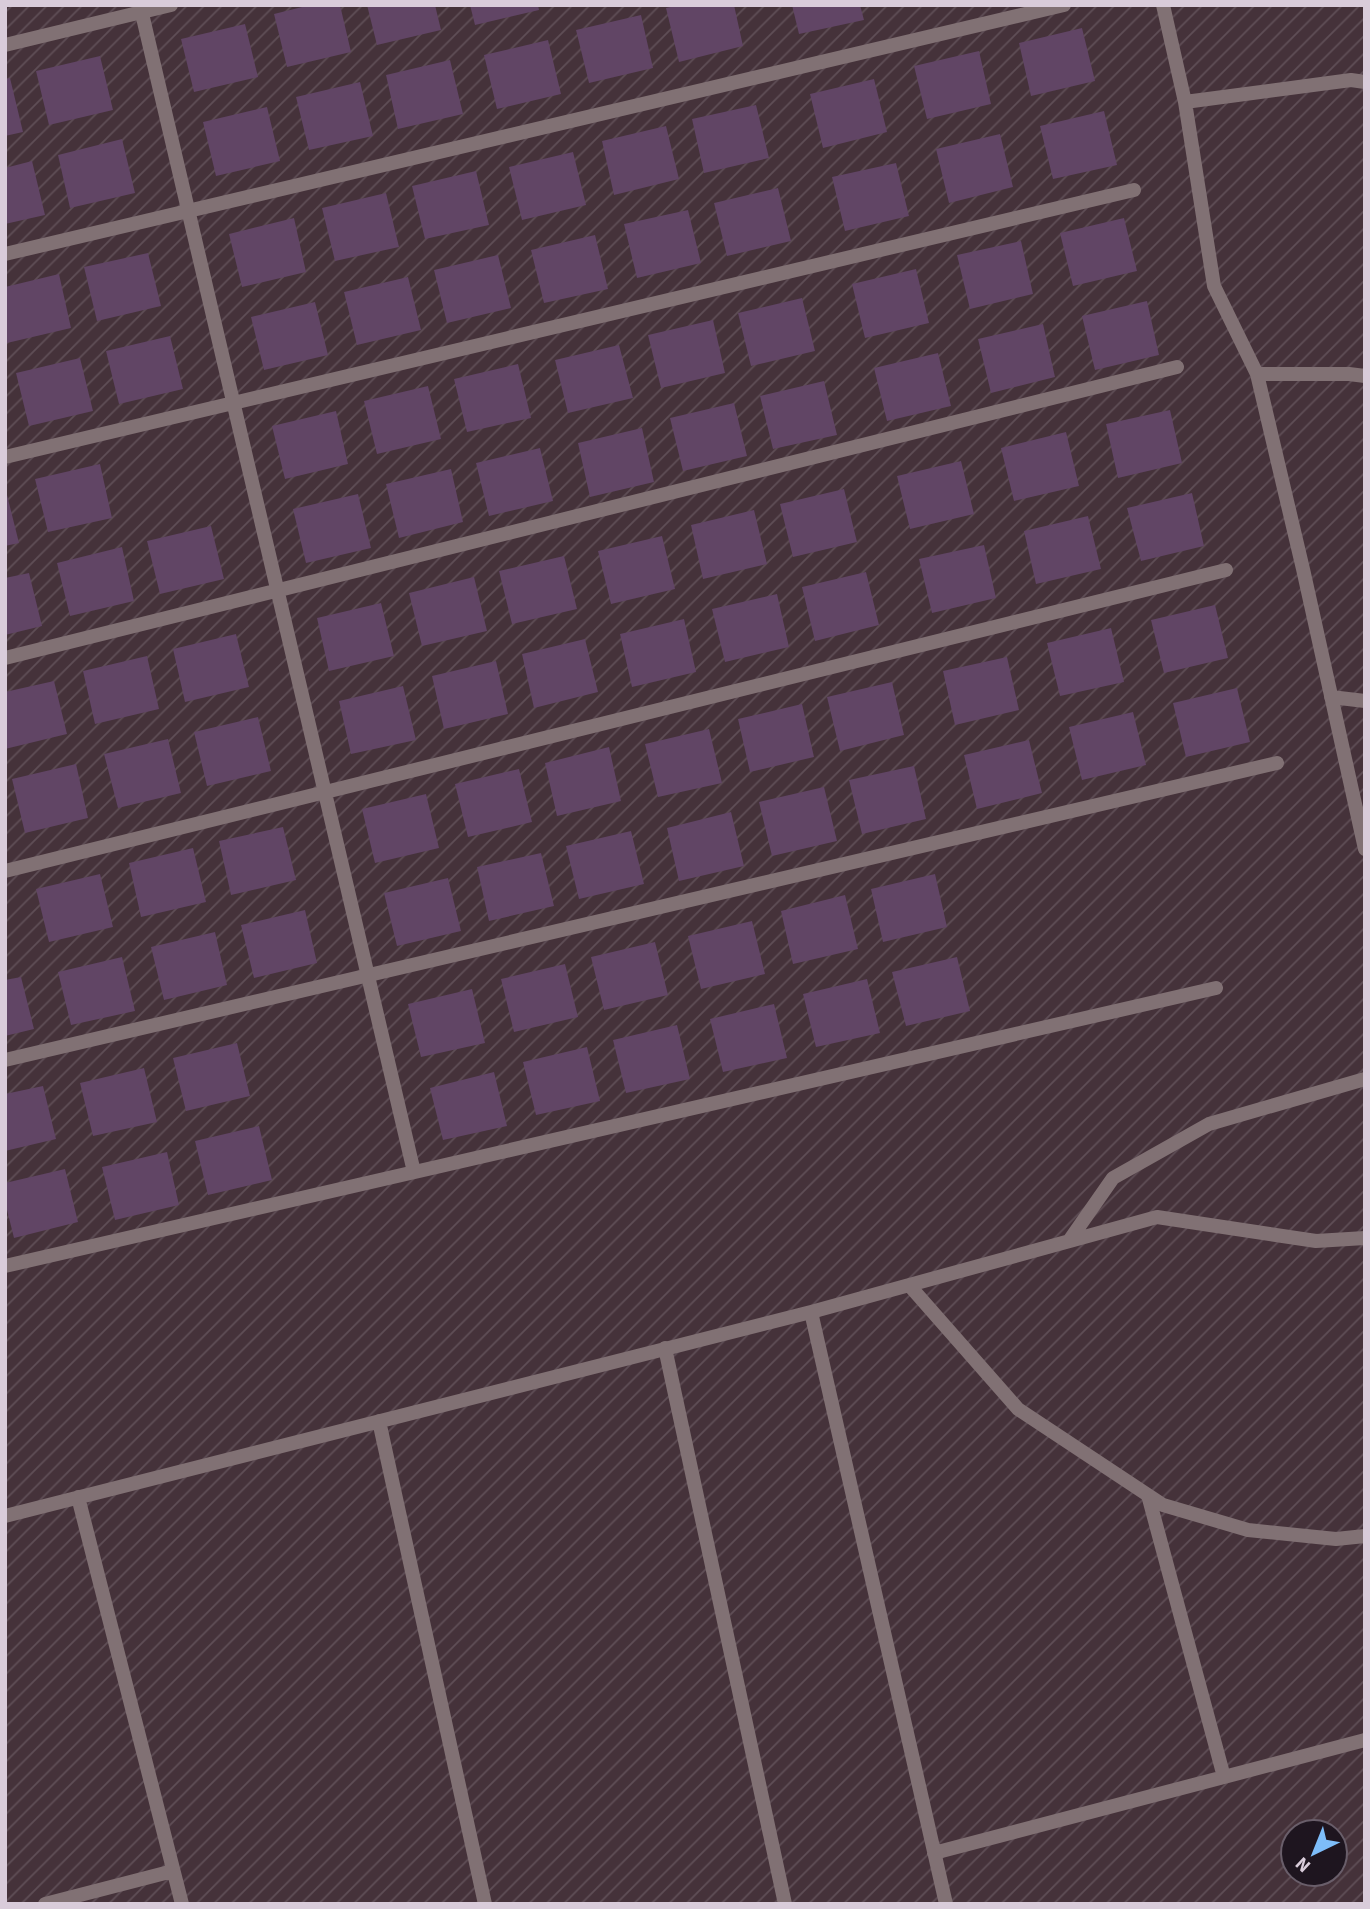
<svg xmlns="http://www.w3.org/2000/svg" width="1370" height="1909" font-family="'Source Sans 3',sans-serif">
<defs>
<pattern id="industrial-furrows" width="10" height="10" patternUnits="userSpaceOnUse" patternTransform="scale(1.75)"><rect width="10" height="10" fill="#45323a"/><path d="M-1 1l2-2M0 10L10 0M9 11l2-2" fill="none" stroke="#5f4e56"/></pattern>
</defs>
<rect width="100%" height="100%" fill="#3c293f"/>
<path fill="url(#industrial-furrows)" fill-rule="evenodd" d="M5,5H1365V1904H5ZM1293,1832H1335V1874H1293Z"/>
<path fill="#614565" d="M310,5H340L351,52L287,67L274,14Z
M367,5H435L441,30L377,45Z
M470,5H538L539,10L475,25Z
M679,5H734L743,46L679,62L666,8Z
M792,5H860L864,20L799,34Z
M641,15L653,68L589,83L576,30Z
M245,24L258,77L194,92L181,39Z
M1082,28L1095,81L1031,96L1019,43Z
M548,40L561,94L497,109L484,55Z
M979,51L991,104L927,119L914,66Z
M100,56L113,110L49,125L36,71Z
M450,60L463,114L398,129L386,75Z
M10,78L23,132L5,136V79Z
M874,79L887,132L823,148L810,94Z
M360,82L373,136L309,150L296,97Z
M756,105L769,158L704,173L692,119Z
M267,107L280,161L216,176L203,122Z
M1104,111L1117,165L1053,179L1040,126Z
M666,126L679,179L614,195L602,141Z
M1000,134L1013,187L949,203L936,149Z
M122,139L135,193L70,208L58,155Z
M573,152L586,205L522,220L509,167Z
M32,161L45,215L5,224V168Z
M896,163L909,216L845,231L832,177Z
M476,171L489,225L425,239L412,186Z
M778,188L791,241L727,256L714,203Z
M386,193L399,247L335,261L322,208Z
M688,210L701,263L637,278L624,224Z
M294,218L306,272L242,287L229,234Z
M1124,218L1137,271L1073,286L1060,233Z
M595,235L608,289L544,303L531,250Z
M1021,241L1033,294L970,309L957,255Z
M148,253L161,306L97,321L84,267Z
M498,255L511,308L447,323L434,270Z
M916,269L929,323L865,338L852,284Z
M59,274L71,328L7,343L5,335V287Z
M408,277L421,330L357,345L344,292Z
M802,298L815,351L751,366L738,313Z
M1147,301L1159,355L1095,370L1082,316Z
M315,302L328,355L264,370L251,317Z
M713,320L725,373L661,388L648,335Z
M1043,324L1055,377L991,393L978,339Z
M170,336L183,389L119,404L106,351Z
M619,345L633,398L568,413L555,360Z
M938,353L951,406L887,421L874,368Z
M80,358L93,411L29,426L16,373Z
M518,364L531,418L467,432L454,379Z
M824,381L837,435L773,449L760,396Z
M428,386L441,439L377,454L364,401Z
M734,403L747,456L683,471L670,418Z
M1170,410L1182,463L1118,478L1106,424Z
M336,411L348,464L285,479L272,426Z
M642,428L654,482L590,497L578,443Z
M1066,432L1079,486L1014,501L1001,448Z
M540,448L553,501L489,516L476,463Z
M961,461L974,514L910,529L897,476Z
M100,464L112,518L48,532L35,479Z
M451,469L463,522L399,538L386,484Z
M5,487L19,543L5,546Z
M844,489L857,542L793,557L780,504Z
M1192,493L1204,546L1141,561L1127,508Z
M358,494L371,548L306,563L293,509Z
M754,510L767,564L703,579L691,525Z
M1088,516L1101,569L1036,584L1024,531Z
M211,526L224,579L160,594L147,541Z
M662,536L675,589L611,604L598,551Z
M984,545L996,598L932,613L919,559Z
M122,547L134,601L70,616L57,563Z
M564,556L577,609L512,624L499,571Z
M866,572L879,625L815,641L802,587Z
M29,573L42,626L5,635V578Z
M474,577L487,631L422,646L409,593Z
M777,594L789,647L725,662L712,609Z
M381,603L394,656L329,671L317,618Z
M1215,605L1228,658L1164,673L1151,620Z
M684,619L696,672L632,687L620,634Z
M1111,628L1124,682L1060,696L1047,643Z
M236,634L249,687L185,702L173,649Z
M585,639L598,692L534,708L522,654Z
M147,656L159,709L95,724L83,671Z
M1007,657L1019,710L955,725L943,671Z
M496,661L508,714L444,729L432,676Z
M54,681L67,734L5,749V692Z
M892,682L904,735L840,751L827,697Z
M403,686L416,740L351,754L339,701Z
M1237,688L1250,742L1186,757L1173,703Z
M802,704L814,757L750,772L738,719Z
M1133,712L1146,765L1082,780L1069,727Z
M258,717L271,771L207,786L194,732Z
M709,729L722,783L658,797L645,744Z
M168,739L181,793L118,808L104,754Z
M1029,740L1042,793L977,809L964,755Z
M609,747L621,801L557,816L545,763Z
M76,764L88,818L25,833L12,779Z
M914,766L926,819L862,834L849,780Z
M519,769L532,822L468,837L455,784Z
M824,787L837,841L772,856L759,802Z
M426,794L439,848L375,863L362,809Z
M731,812L744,866L679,881L667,828Z
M283,827L296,880L231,895L219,841Z
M631,831L644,884L579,899L566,846Z
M193,848L206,902L141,917L129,863Z
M541,853L554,906L489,921L477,867Z
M100,874L113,927L49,942L36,889Z
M935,874L947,927L883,942L871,889Z
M448,878L461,931L397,946L384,893Z
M845,895L858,949L793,964L781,911Z
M305,910L317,963L254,978L241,925Z
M752,921L765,974L701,989L688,936Z
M215,932L227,985L164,1000L151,947Z
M655,942L668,995L604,1010L591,957Z
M122,957L135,1011L71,1025L58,972Z
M957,957L970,1011L906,1026L892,972Z
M565,964L578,1017L514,1032L501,979Z
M21,977L34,1029L5,1036V980Z
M867,979L880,1033L816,1047L803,994Z
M472,989L485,1043L421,1057L408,1004Z
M774,1004L787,1058L723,1072L710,1019Z
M677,1025L690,1079L626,1093L613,1040Z
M237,1043L250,1096L186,1111L173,1058Z
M587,1047L600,1101L536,1115L523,1062Z
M144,1068L157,1122L93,1136L80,1083Z
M494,1072L507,1126L443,1140L430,1088Z
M43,1086L56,1139L5,1151V1094Z
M259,1126L272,1180L208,1195L195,1141Z
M167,1152L179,1205L115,1220L102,1167Z
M65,1169L78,1222L14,1238L5,1202V1183Z"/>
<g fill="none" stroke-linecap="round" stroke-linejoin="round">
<path stroke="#817174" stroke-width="14" d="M140,5L414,1172
M1163,5L1185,102L1351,80L1365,82
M5,45L171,5
M1185,102L1214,286L1257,374L1303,569L1365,849
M5,254L1064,5
M1257,374H1349L1365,376
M5,457L1134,190
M5,658L1177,367
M1331,697L1365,701
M5,871L1226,570
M5,1060L1277,763
M1069,1241L1113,1178L1209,1124L1365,1079
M5,1266L1216,988
M909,1285L1018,1409L1163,1505L1248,1530L1336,1539L1365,1536
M811,1312L946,1904
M665,1348L785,1904
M379,1421L485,1904
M1148,1495L1224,1777
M78,1497L182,1904
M5,1516L811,1312L1157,1217L1316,1241L1365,1238
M934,1853L1365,1740
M45,1904L173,1871"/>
</g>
<rect width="1370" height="1909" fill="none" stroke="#d9ccda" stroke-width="14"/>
<g transform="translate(1314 1853) rotate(223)"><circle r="33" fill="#1e151f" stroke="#695e6a" stroke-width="2"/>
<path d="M0-5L12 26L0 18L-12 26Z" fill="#7ebdf9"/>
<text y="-10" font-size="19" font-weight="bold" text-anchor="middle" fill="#d9ccda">N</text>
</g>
</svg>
